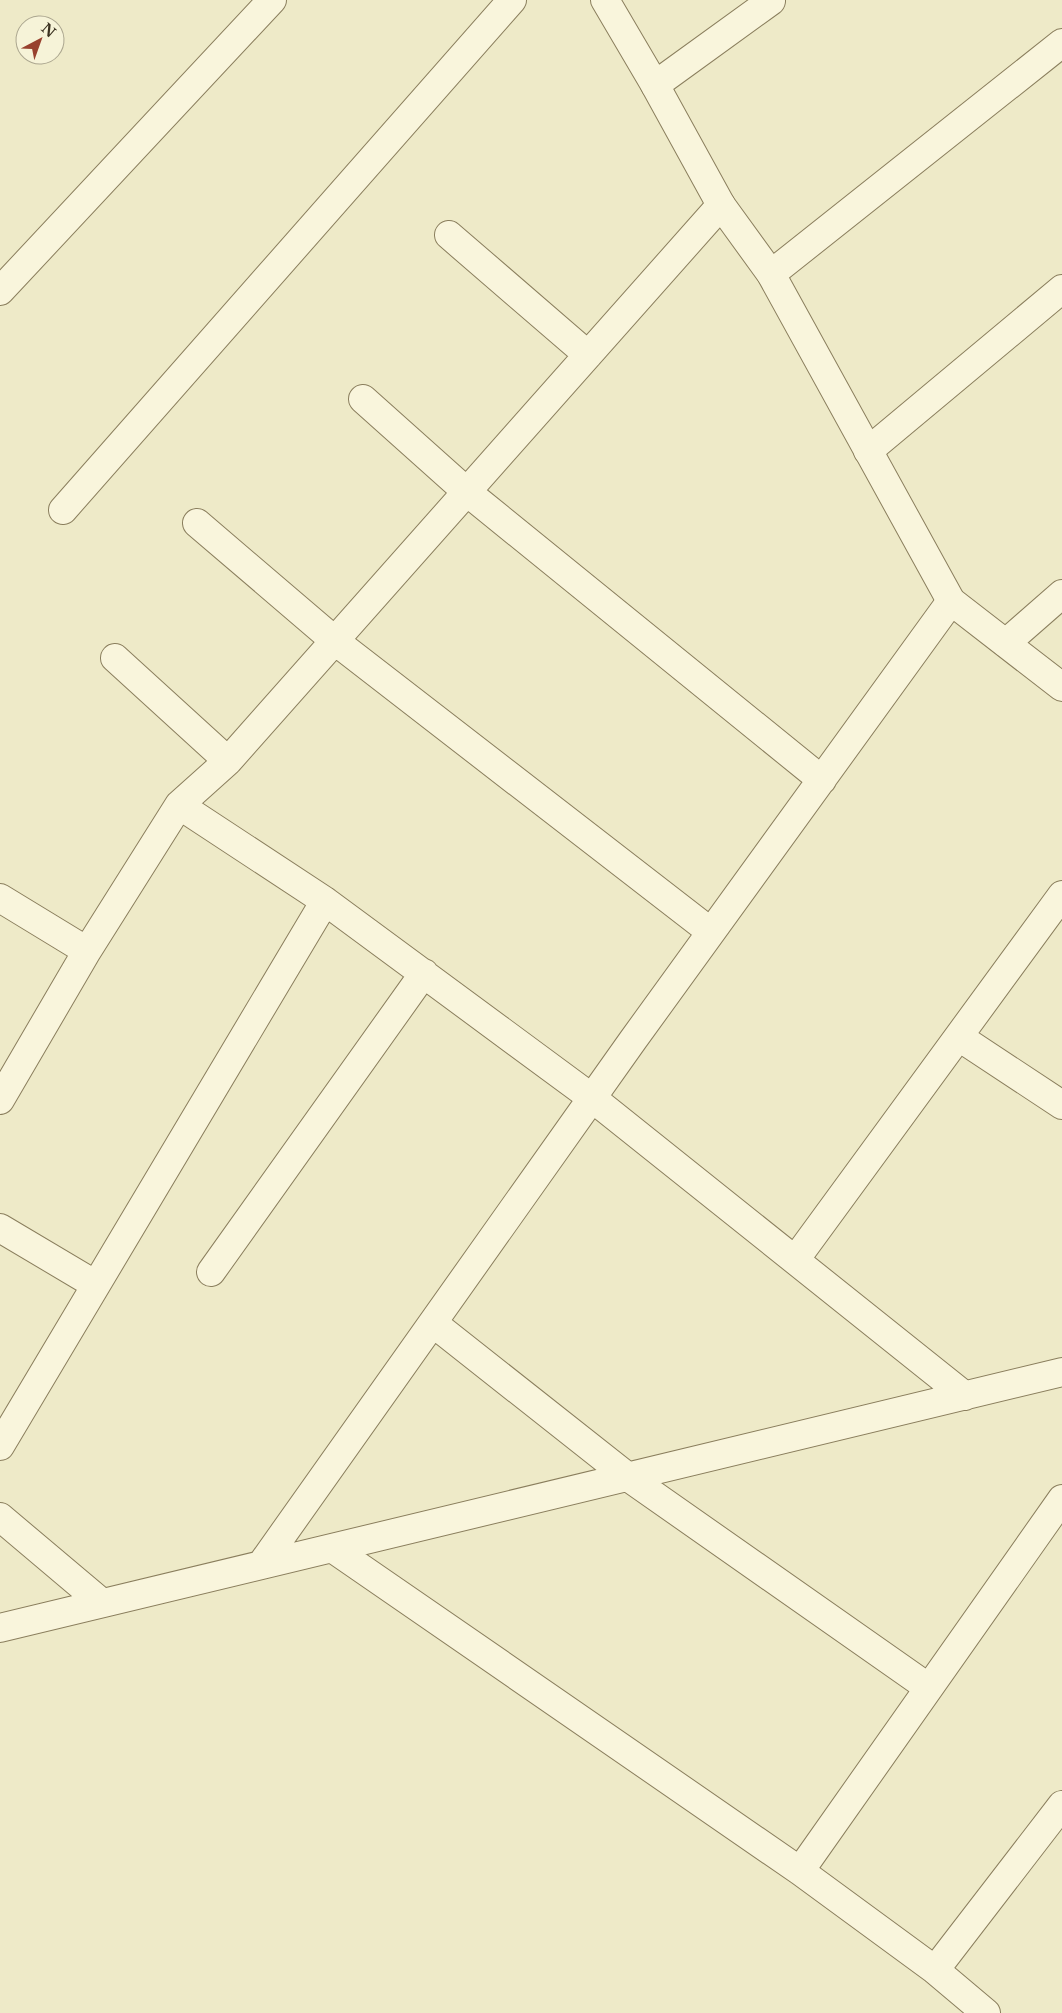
<svg xmlns="http://www.w3.org/2000/svg" width="1062" height="2013" font-family="'Libre Baskerville',serif">
<rect width="100%" height="100%" fill="#eeeac8"/>
<g fill="none" stroke-linecap="round" stroke-linejoin="round">
<g stroke="#8a7e5d" stroke-width="30">
<path id="minor" d="M655,85L771,1
M449,235L588,355
M771,274L1062,43
M0,291L272,0
M363,399L467,492L822,780
M868,451L1062,289
M63,510L512,0
M197,523L335,641L711,932
M1006,643L1062,594
M115,658L228,761
M179,805L325,901L592,1098L965,1396
M0,898L87,951
M959,1037L1062,1105
M0,1100L87,951L179,805L228,761L721,205
M0,1228L96,1285
M795,1260L1062,895
M211,1272L424,973
M433,1323L628,1477L929,1688
M0,1446L325,901
M0,1517L102,1603
M332,1548L800,1871L935,1970L986,2013
M261,1565L633,1040L951,601
M0,1628L1062,1372
M800,1871L1062,1499
M935,1970L1062,1805"/>
</g>
<g stroke="#8a7e5d" stroke-width="30">
<path id="tertiary" d="M605,0L655,85L721,205L771,274L951,601L1062,687"/>
</g>
<use href="#minor" stroke="#f9f5dc" stroke-width="28"/>
<use href="#tertiary" stroke="#f9f5dc" stroke-width="28"/>
</g>
<g transform="translate(40 40) rotate(41)"><circle r="24" fill="#f6f3d8" stroke="#aba68f"/>
<path d="M0-4L9 19L0 12L-9 19Z" fill="#98412e"/>
<text y="-8" font-size="14" font-weight="bold" text-anchor="middle" fill="#3b3221">N</text>
</g>
</svg>
